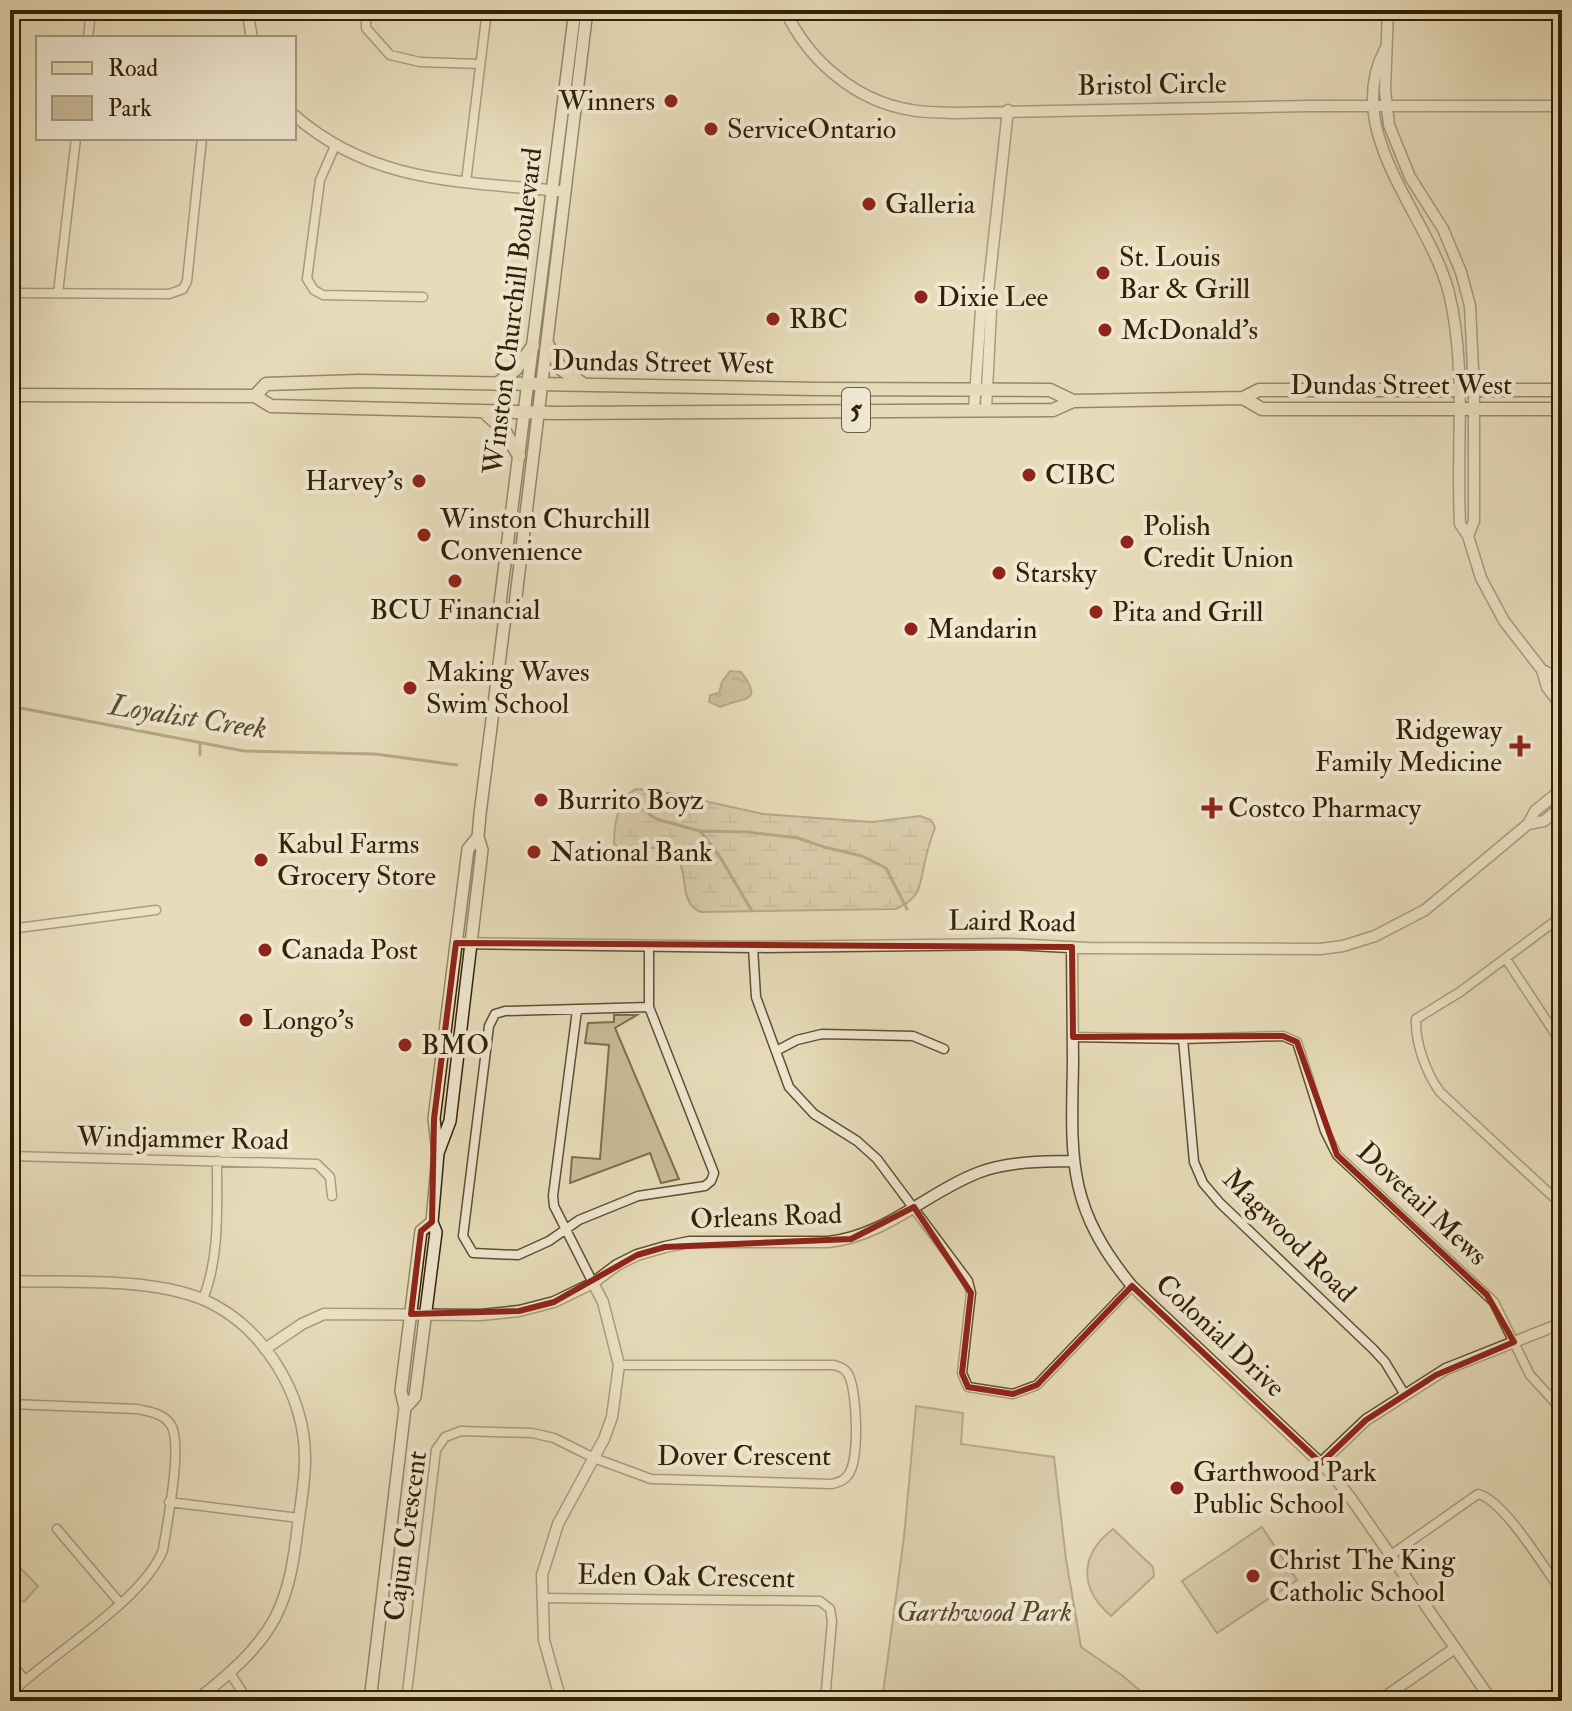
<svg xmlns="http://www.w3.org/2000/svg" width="1572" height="1711" font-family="'IM FELL Double Pica',serif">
<defs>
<pattern id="wetland-marsh" width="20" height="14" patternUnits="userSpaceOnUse" patternTransform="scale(2)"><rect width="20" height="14" fill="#c9bc9b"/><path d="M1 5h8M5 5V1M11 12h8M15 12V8" fill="none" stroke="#ada184"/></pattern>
<pattern id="water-ripples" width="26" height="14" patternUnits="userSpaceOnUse" patternTransform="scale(2)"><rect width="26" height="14" fill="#aa9c7c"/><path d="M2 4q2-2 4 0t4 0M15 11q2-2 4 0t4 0" fill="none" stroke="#8b7f63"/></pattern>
</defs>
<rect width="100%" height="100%" fill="#e7dcba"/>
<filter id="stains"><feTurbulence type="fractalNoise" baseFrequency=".0025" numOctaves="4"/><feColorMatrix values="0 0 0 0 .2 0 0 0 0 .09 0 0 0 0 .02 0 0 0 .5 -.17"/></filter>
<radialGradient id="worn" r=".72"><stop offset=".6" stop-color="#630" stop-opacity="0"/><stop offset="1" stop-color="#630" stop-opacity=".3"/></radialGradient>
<path fill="#c9bc9b" stroke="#7e6e50" stroke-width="2" d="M614,1015H637L615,1028L679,1179L661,1183L650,1153L570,1183L572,1157L600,1159L609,1045L585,1043L588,1023L614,1022Z
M916,1406L963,1413L961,1444L1054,1457L1066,1559L1081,1647L1123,1676L1152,1701H882L904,1537Z
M1262,1527L1297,1580L1217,1633L1182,1581Z
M1113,1529L1153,1567L1154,1576L1111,1616C1079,1589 1079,1555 1113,1529Z
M10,1557L38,1586L24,1602L10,1592Z"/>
<path fill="url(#wetland-marsh)" stroke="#7e6e50" stroke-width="2" d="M636,789L659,791L763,814L872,822L920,816L931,820L935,827C932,837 928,847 926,857C919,883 924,896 896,909L701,912C669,899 702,852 654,848C643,847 632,849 622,849L614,844C614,825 618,798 636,789Z"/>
<path fill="url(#water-ripples)" stroke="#7b6a4c" stroke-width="2" d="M730,671L741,672C766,704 741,697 720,707L709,702L710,695L719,693L722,682Z"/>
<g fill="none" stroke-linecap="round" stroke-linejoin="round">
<path stroke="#7b6a4c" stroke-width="3" d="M10,706L244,751L375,754L457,765
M200,755V744
M624,796L656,819L700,831L747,832L798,838L824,847L862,856L886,868L907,909
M700,831L720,857L752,911"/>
<g stroke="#614f32" stroke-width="11">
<path id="minor" d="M366,10V28L390,55L420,62L480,64
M88,38L91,10
M335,146L320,180L307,279L314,290L323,295L423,297
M466,182L487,10
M10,293L169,294L183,289L187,281L202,138
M58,293L76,138
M1562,916L1460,992L1416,1019C1415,1042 1426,1073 1440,1092L1562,1205
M10,929L156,910
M649,946V1007L714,1173L711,1181L705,1186L638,1196L579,1220L549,1241L518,1255L473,1253L463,1236L489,1026L495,1014L505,1011L649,1007
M753,947L756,997L789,1087L814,1114L857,1141L877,1159L968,1281L971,1293L962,1373L968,1387L1013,1394L1037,1385L1132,1286
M1506,959L1562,1044
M577,1010L553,1196L554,1206L593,1283
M1073,1037L1183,1039L1283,1036L1297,1042L1325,1131L1337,1155L1494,1302L1530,1375L1562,1410
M1183,1039L1194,1162L1203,1183L1220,1203L1373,1349L1385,1362L1405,1395
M776,1051L797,1040L822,1034L913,1036L944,1049
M10,1156L317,1164L330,1177L332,1196
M203,1299C220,1257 217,1207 217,1161
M10,1404L137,1409C150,1412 163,1413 171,1425C183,1444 167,1524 163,1550C143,1601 52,1653 10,1694
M169,1502L299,1518
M57,1529L120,1603
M1391,1555L1478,1494C1504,1500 1545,1569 1562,1592
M542,1598L820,1601L830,1609L832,1621L825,1701
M10,1662L25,1680
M230,1673L248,1701
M406,1701L436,1450L445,1437L461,1431L532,1433L554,1438L594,1458L651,1479L832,1484C839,1482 844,1481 848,1475C860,1460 857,1393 849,1376C846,1369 841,1367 834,1365H619"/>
</g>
<g stroke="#614f32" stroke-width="13">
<path id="tertiary" d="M247,10L252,38
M785,10C808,60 855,101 911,110C925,113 940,112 955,113L1310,106H1562
M1388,10L1385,90L1389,125L1410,177L1443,229L1461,272L1470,306L1474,390V521L1468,536
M1385,49C1341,133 1429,215 1449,293C1467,368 1456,447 1460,524L1468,536L1481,578L1504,621L1542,670L1547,687L1562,707
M294,115C373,184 461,181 559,191
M974,409L981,311L987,302L1008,110
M986,409L991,311L987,302
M1542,670L1557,677L1562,684
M1528,824L1544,821L1562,806
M456,943L753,947L1009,944L1088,948L1320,949L1343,946L1375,936L1425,910L1528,824L1535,811L1562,789
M1072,947C1072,986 1073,1024 1073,1063C1071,1160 1067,1207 1132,1286L1331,1473L1350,1497L1492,1701
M10,1281C68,1283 149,1277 202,1299C263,1325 305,1394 305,1459C305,1481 301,1503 298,1525C294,1558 290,1589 275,1618C256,1653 226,1676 196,1701
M265,1349L302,1324L324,1314L481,1315L519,1311L554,1302L593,1283L617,1265L637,1255L665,1247L689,1242H828C886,1236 927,1192 980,1172C1009,1161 1042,1162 1072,1161
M1321,1463L1366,1420L1446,1369L1562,1323
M561,1701L544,1640L542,1575L558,1524L604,1439L612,1417L619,1365L603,1302L593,1283
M1379,1701L1455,1648"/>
</g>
<g stroke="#342004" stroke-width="14">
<path id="secondary" d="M505,617L515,605L587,10
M438,1153L450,1121L482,850L478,837L480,814L505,617L500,603L575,10
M405,1408L415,1397L436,1232L432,1222L438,1153L434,1119L468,849L478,837
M370,1701L405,1408L401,1391L421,1231L432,1222"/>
</g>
<g stroke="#342004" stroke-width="15">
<path id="primary" d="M548,345L561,369L583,384
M497,384L516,369L533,346
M10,395L255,396L271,406L556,413L1053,410L1073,401L1243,398L1259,390H1562
M255,396L266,384L359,381L817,389L1050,390L1073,401
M1243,398L1262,409H1562
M483,411L504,430L519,456"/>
</g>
<use href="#minor" stroke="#efe8d2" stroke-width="8"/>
<use href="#tertiary" stroke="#efe8d2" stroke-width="10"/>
<use href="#secondary" stroke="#efe8d2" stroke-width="11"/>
<use href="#primary" stroke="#e7dcba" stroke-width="12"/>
</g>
<path d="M0 0H1572V1711H0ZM456,943L1072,947L1073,1037L1283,1036L1297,1042L1337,1155L1487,1295L1514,1342L1436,1375L1366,1420L1321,1463L1132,1286L1037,1385L1013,1394L968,1387L962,1373L971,1293L914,1207L851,1239L665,1247L637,1255L554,1302L519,1311L411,1314L421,1231L432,1222L434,1119Z" fill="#e7dcba" fill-opacity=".55" fill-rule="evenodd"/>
<path fill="none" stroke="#8f2418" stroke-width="6" stroke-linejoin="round" d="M456,943L1072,947L1073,1037L1283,1036L1297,1042L1337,1155L1487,1295L1514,1342L1436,1375L1366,1420L1321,1463L1132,1286L1037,1385L1013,1394L968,1387L962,1373L971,1293L914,1207L851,1239L665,1247L637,1255L554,1302L519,1311L411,1314L421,1231L432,1222L434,1119Z"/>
<g fill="#8f2418" stroke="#efe8d2" stroke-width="3">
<circle cx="671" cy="101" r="8"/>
<circle cx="711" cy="129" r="8"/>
<circle cx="869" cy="204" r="8"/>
<circle cx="1103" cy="273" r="8"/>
<circle cx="921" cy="297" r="8"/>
<circle cx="773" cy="319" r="8"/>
<circle cx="1105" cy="330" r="8"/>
<circle cx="1029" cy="475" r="8"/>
<circle cx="419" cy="481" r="8"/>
<circle cx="424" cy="535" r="8"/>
<circle cx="1127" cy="542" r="8"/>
<circle cx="999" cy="573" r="8"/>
<circle cx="455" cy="581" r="8"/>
<circle cx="1096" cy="612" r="8"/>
<circle cx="911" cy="629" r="8"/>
<circle cx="410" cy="688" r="8"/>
<path d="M1516 734h8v8h8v8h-8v8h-8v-8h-8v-8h8z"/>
<circle cx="541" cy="800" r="8"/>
<path d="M1208 796h8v8h8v8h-8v8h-8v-8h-8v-8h8z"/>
<circle cx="534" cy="852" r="8"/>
<circle cx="261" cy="860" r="8"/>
<circle cx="265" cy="950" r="8"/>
<circle cx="246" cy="1020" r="8"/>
<circle cx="405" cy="1045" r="8"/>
<circle cx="1177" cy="1488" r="8"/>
<circle cx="1253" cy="1576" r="8"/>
</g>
<g text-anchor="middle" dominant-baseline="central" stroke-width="8" stroke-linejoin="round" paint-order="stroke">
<rect fill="#efe8d2" stroke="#6c5c42" stroke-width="2" x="842" y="388" width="28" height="44" rx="6"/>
<g font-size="26" font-weight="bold" fill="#342004">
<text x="856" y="410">5</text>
</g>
<g font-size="28" fill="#342004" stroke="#efe8d2">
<text transform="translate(1152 85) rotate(-1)">Bristol Circle</text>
<text transform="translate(513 311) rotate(-83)">Winston Churchill Boulevard</text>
<text transform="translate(663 363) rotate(1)">Dundas Street West</text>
<text x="1401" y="385">Dundas Street West</text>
<text transform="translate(1012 922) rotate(1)">Laird Road</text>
<text transform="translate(183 1139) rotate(1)">Windjammer Road</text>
<text transform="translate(1422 1204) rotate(43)">Dovetail Mews</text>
<text transform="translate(766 1217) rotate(-2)">Orleans Road</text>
<text transform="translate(1289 1236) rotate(45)">Magwood Road</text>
<text transform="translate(1220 1336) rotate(43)">Colonial Drive</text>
<text x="744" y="1456">Dover Crescent</text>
<text transform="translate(406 1536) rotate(-82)">Cajun Crescent</text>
<text transform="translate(686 1577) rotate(1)">Eden Oak Crescent</text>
</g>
<g font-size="28" fill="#342004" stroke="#efe8d2" text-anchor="start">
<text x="655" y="101" text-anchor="end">Winners</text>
<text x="727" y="129">ServiceOntario</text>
<text x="885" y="204">Galleria</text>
<text x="1119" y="257">St. Louis<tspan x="1119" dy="32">Bar &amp; Grill</tspan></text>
<text x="937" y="297">Dixie Lee</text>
<text x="789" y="319">RBC</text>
<text x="1121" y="330">McDonald's</text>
<text x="1045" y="475">CIBC</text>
<text x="403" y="481" text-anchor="end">Harvey's</text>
<text x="440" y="519">Winston Churchill<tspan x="440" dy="32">Convenience</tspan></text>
<text x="1143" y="526">Polish<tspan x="1143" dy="32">Credit Union</tspan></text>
<text x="1015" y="573">Starsky</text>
<text x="455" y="610" text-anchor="middle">BCU Financial</text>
<text x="1112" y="612">Pita and Grill</text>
<text x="927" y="629">Mandarin</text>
<text x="426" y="672">Making Waves<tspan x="426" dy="32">Swim School</tspan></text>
<text x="1502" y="730" text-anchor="end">Ridgeway<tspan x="1502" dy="32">Family Medicine</tspan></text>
<text x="557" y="800">Burrito Boyz</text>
<text x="1228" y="808">Costco Pharmacy</text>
<text x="277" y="844">Kabul Farms<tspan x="277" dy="32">Grocery Store</tspan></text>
<text x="550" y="852">National Bank</text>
<text x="281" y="950">Canada Post</text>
<text x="262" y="1020">Longo's</text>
<text x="421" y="1045">BMO</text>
<text x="1193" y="1472">Garthwood Park<tspan x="1193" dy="32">Public School</tspan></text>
<text x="1269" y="1560">Christ The King<tspan x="1269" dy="32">Catholic School</tspan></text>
</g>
<g font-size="28" font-style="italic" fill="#59472a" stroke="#efe8d2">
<text x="984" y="1612">Garthwood Park</text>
</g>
<g font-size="30" font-style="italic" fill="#5d4b2e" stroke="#efe8d2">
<text transform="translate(188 717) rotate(9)">Loyalist Creek</text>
</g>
</g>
<rect width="1572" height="1711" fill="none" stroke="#e7dcba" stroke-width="40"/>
<rect x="12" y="12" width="1548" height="1687" fill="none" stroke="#342004" stroke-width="4"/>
<rect x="20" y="20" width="1532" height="1671" fill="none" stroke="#342004" stroke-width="2"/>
<rect x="36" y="36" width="260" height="104" fill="#efe8d2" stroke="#a49880" stroke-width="2"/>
<rect x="52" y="62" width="40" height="12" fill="#e7dcba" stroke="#a49880" stroke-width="2"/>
<text x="108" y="76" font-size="24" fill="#342004">Road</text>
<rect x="52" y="96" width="40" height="24" fill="#c9bc9b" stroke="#a49880" stroke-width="2"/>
<text x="108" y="116" font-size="24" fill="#342004">Park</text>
<rect width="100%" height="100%" filter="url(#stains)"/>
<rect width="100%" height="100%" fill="url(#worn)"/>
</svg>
